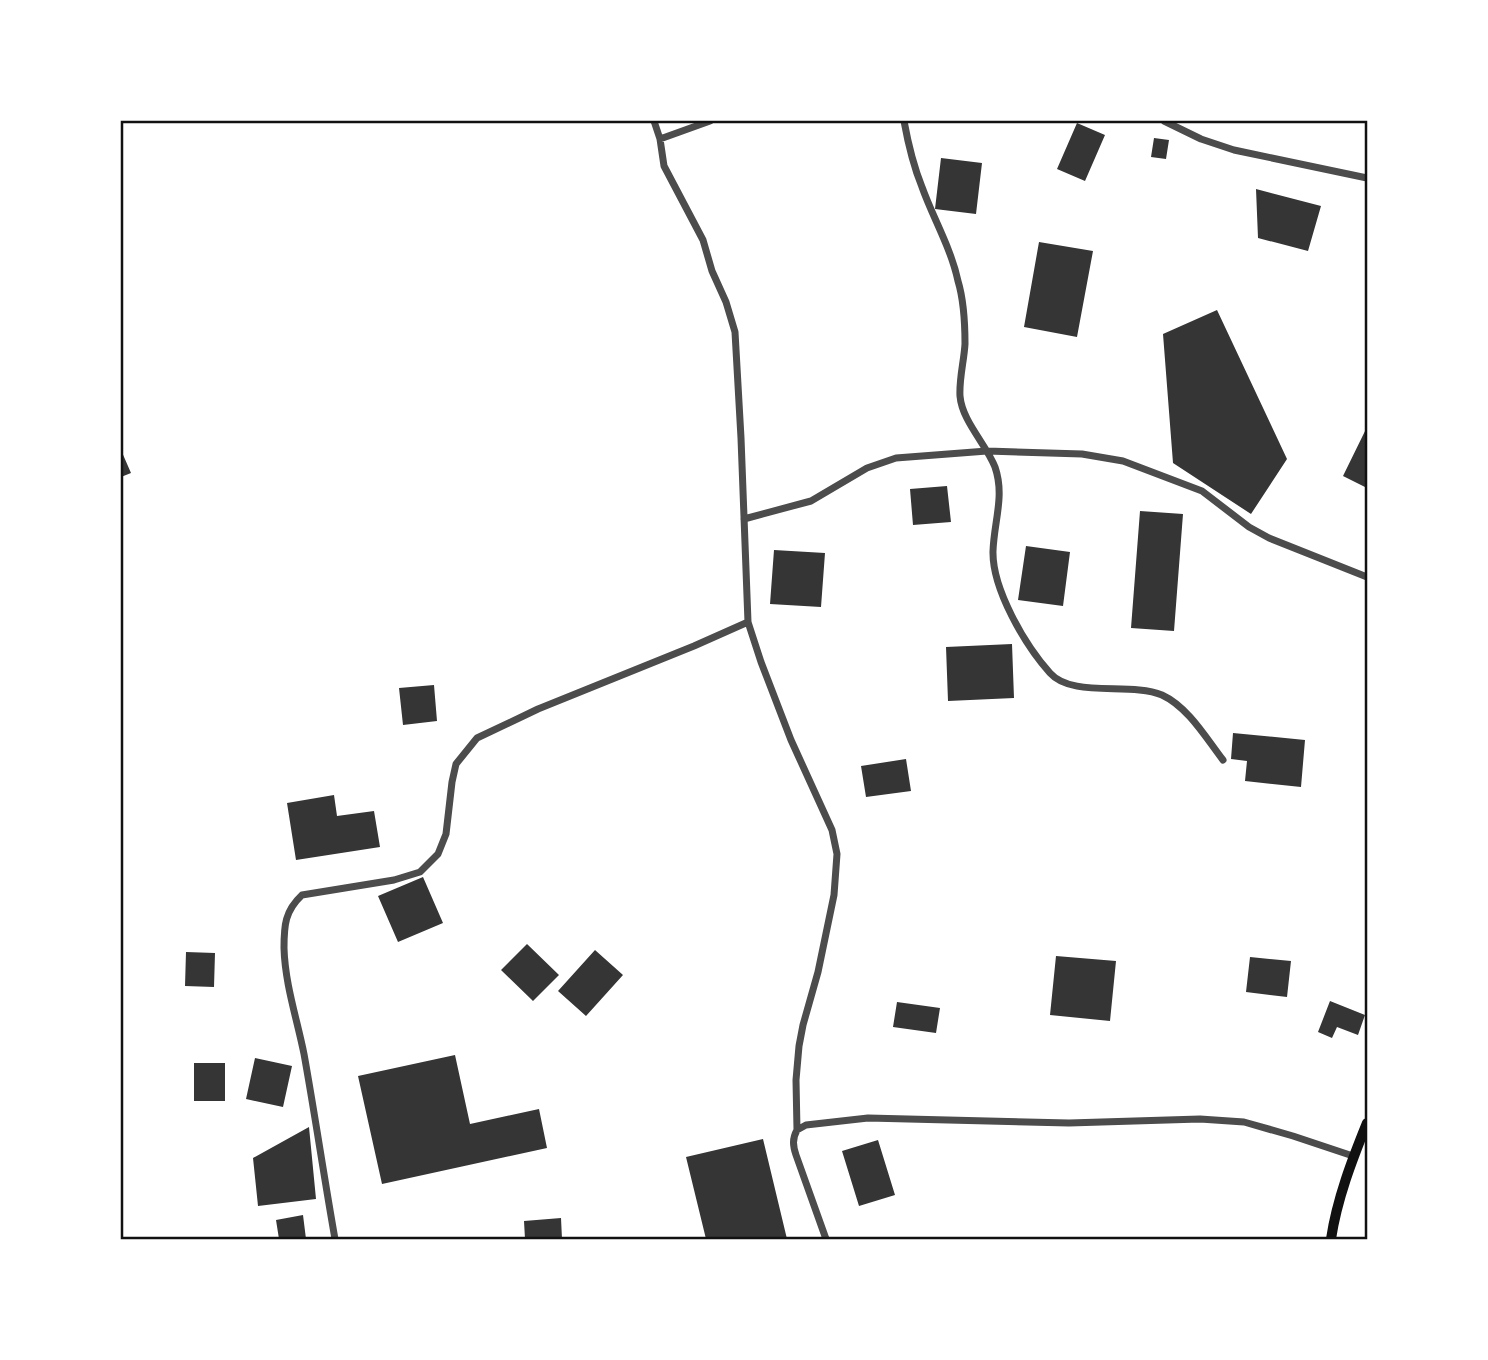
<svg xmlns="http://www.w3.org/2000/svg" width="1488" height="1360" font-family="'DejaVu Sans',sans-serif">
<rect width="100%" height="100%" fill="#fff"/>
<path fill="#353535" d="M1077,123L1105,135L1085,181L1057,169Z
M1154,138L1169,140L1166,159L1151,157Z
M941,158L982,163L976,214L935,209Z
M1256,189L1321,206L1308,251L1258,238Z
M1039,242L1093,251L1077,337L1024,327Z
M1217,310L1287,459L1251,514L1173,463L1163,334Z
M1367,427V488L1343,476Z
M121,450L131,473L121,477Z
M947,486L951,522L913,525L910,489Z
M1140,511L1183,514L1174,631L1131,628Z
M1026,546L1070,552L1063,606L1018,600Z
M774,550L825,553L821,607L770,604Z
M1012,644L1014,698L948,701L946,647Z
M434,685L437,721L403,725L399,688Z
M1233,733L1305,740L1301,787L1245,781L1247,761L1231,759Z
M906,759L911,791L866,797L861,766Z
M334,795L337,816L374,811L380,847L296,860L287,803Z
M423,877L443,923L398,942L378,896Z
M527,944L559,975L533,1001L501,970Z
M595,950L623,975L586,1016L558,991Z
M186,952L215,953L214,987L185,986Z
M1056,956L1116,961L1110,1021L1050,1015Z
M1250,957L1291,961L1287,997L1246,992Z
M1330,1001L1365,1015L1358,1035L1337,1027L1332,1038L1318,1032Z
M897,1002L940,1008L936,1033L893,1027Z
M455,1055L470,1124L539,1109L547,1148L382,1184L358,1076Z
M255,1058L292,1066L283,1107L246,1099Z
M194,1063H225V1101H194Z
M309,1127L316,1199L258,1206L253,1158Z
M763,1139L787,1239H706L686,1157Z
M878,1140L895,1195L859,1206L842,1151Z
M303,1215L306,1239H279L276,1220Z
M561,1218L562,1239H525L524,1221Z"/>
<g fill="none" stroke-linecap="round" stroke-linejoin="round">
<path stroke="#4c4c4c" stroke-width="7" d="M654,121L660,139L664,166L703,240L712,271L726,302L735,332L741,438L748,622L761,662L791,740L832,830L837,854L834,895L818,972L803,1025L799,1046L796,1080L797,1130C792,1139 793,1146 796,1155L826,1239
M904,121C908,143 913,165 922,187C933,218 951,248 958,281C964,301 965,323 965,344C964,361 959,379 960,396C962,421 986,444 995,467C1005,496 994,521 993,551C992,589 1025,645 1050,673C1072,698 1130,682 1162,695C1188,707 1206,738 1223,760
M1164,121L1201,139L1234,150L1367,178
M660,139L710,121
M744,519L811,501L867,468L896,458L987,451L1082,454L1123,461L1202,491L1249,527L1269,538L1367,577
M797,1130L806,1125L868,1118L1069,1123L1200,1119L1244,1122L1293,1136L1353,1156
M335,1239C324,1177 315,1115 304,1054C297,1019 285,984 284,948C284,925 285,911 302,895L394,880L420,872L438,854L446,834L452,782L456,764L477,738L538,709L694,646L748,622"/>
<path stroke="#111" stroke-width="10" d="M1331,1239C1337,1199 1352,1160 1367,1123"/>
</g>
<rect width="1488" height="1360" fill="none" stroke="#ffffff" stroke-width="245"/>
<rect x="122" y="122" width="1244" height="1116" fill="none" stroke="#111" stroke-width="2.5"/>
</svg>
